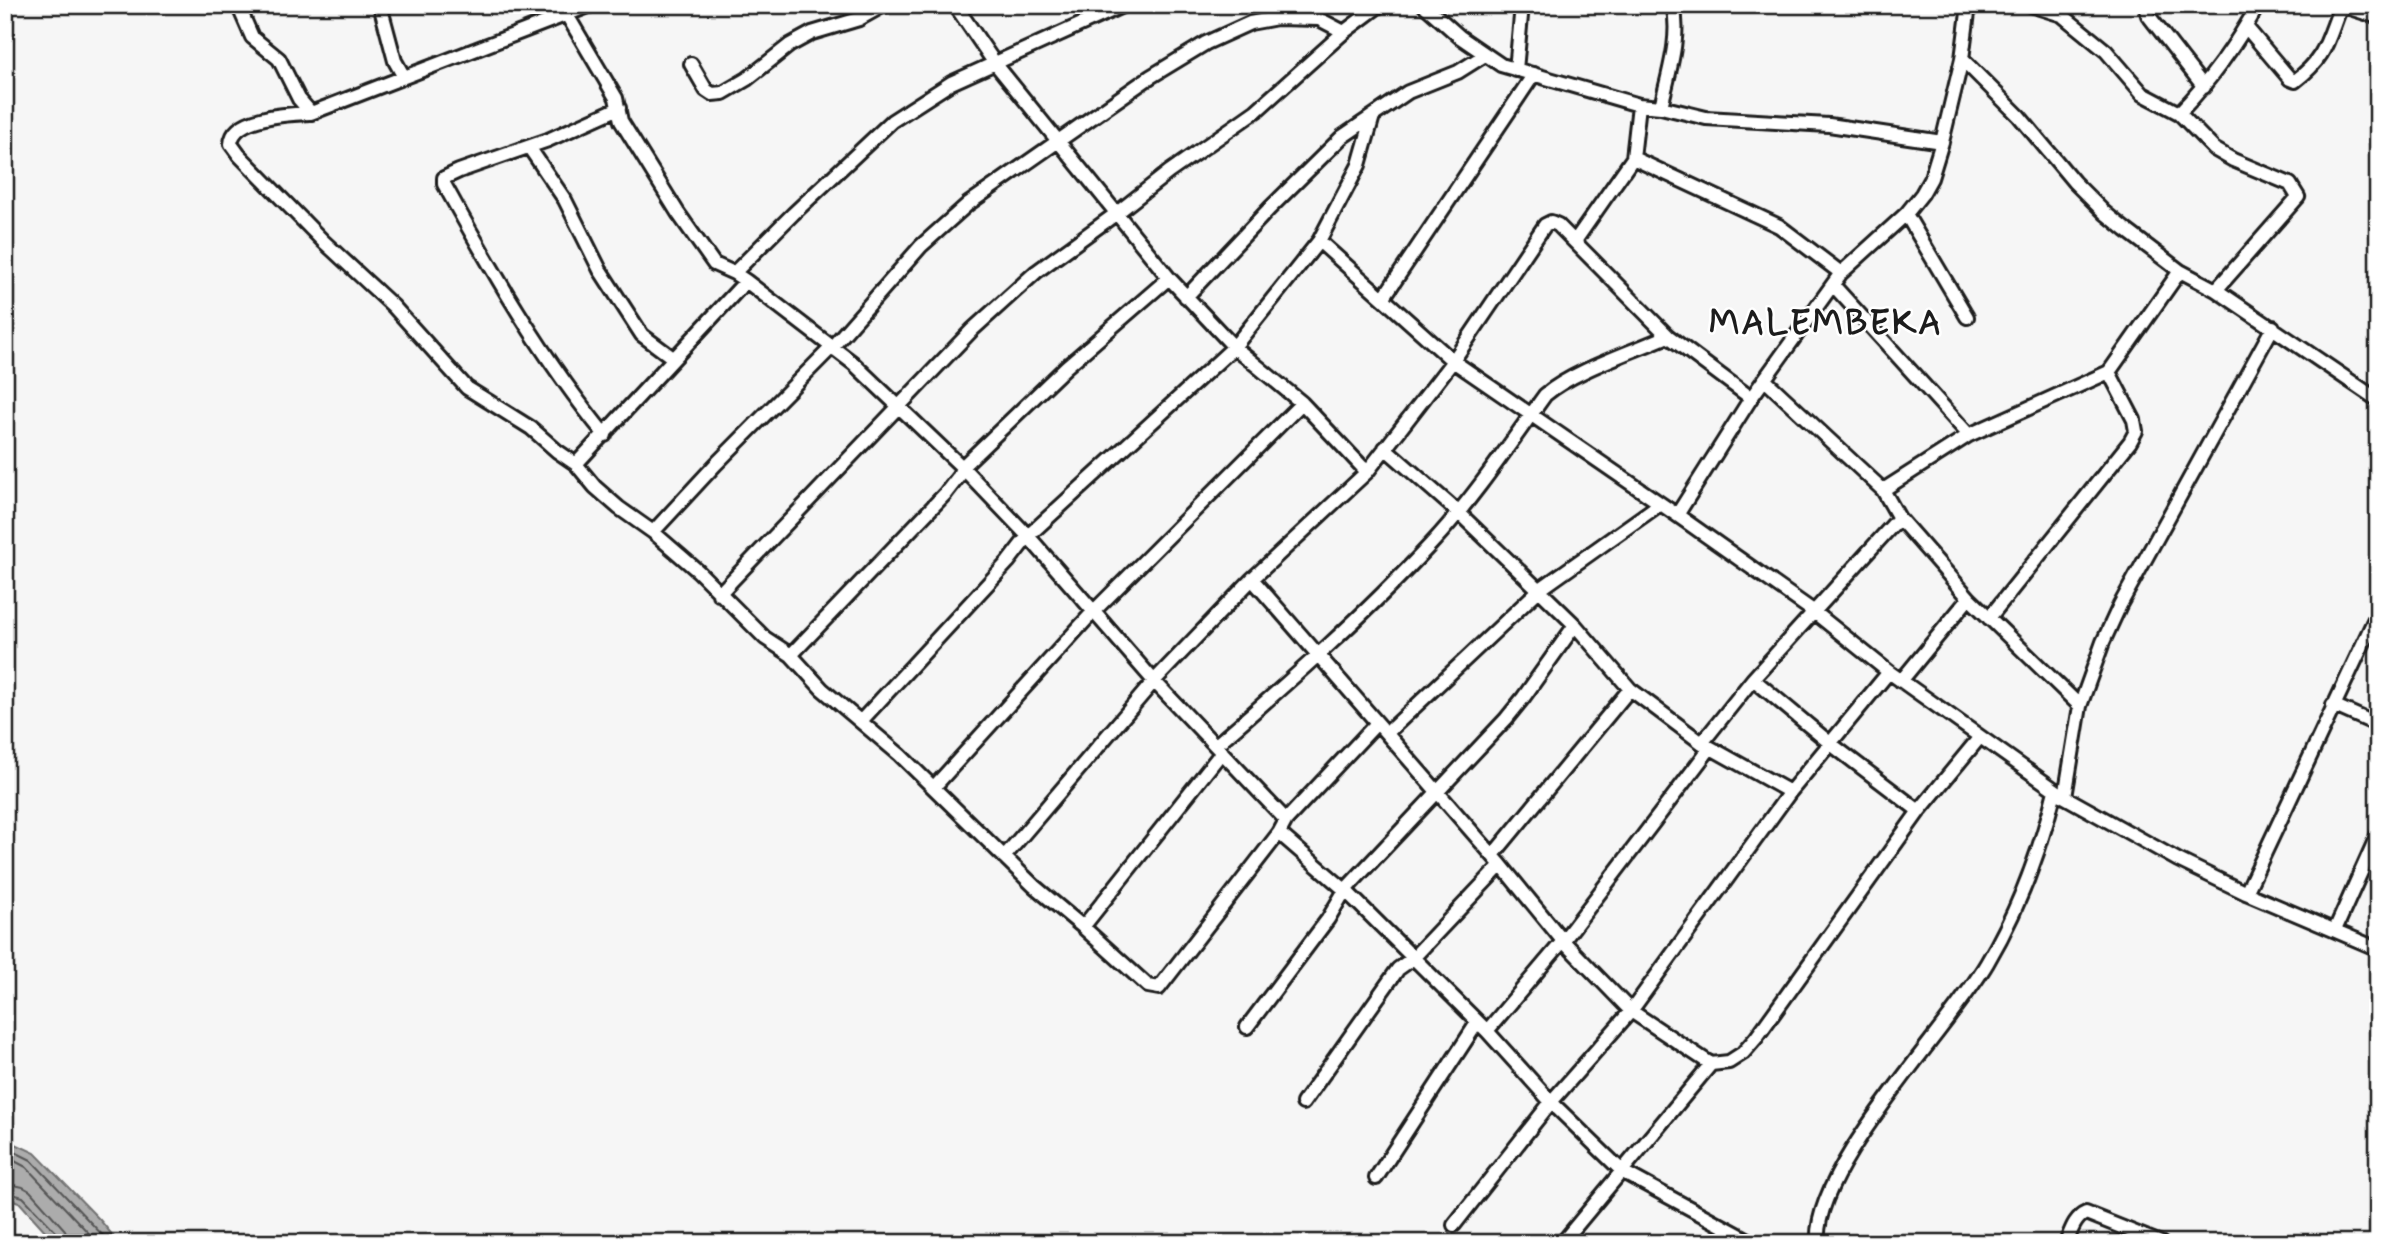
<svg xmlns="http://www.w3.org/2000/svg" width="2383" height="1248" font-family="Mynerve,sans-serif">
<rect width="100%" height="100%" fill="#f6f6f6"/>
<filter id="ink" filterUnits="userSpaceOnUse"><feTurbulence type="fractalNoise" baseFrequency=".0143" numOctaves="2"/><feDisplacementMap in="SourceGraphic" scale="14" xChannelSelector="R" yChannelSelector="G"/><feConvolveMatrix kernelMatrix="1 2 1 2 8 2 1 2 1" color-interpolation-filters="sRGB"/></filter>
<g filter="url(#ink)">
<path fill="#acacac" stroke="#727272" stroke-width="2" d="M5,1139L35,1153L100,1220L119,1243H56L19,1202L5,1198Z"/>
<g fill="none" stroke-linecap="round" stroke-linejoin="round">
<path stroke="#565656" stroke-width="2" d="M5,1147L31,1160L110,1243
M5,1156L26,1167L98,1243
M5,1183L23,1187L30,1191L65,1230L69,1243
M5,1192L23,1197L59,1235L60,1243"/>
<g stroke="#1c1c1c" stroke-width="18">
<path id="street" d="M238,5L252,37L279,59L299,99L311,113
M380,5L395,61L404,77
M591,5L311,113C289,114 232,116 231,144L239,155L323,241L393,306L467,388L531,428L557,451L576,464L595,487L619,508L653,532L698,571L765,638L791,655L822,689L900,755L1034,886L1083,927L1148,986L1159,988L1279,833L1286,820L1377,723
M955,5L994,62L1169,278L1234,347L1302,403L1367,472
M1424,5L1460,37L1501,65L1639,105L1661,107L1706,118L1829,125L1942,142
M2030,5L2062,15L2106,51L2143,94L2179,113L2214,149L2233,160L2290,184L2298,197L2216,290
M2146,5L2148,15L2204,87
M2340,5L2378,17
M567,15L616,98L621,121L678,213L714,264L734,273L746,281L853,363L962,467L1028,536L1154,681L1286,820
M2246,27L2290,79L2295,81C2327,57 2327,40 2341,6
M1962,59L2019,116L2074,182L2105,213L2126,230L2180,271L2216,290L2378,400
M691,64L706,90L712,94L723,93L747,79L790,45L812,33L859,19L884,5
M1516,70L1522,5
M1661,107C1668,74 1681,38 1673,5
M2179,113C2211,80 2236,45 2258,5
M529,147L565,200L600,270L642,335L673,358
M1633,158L1779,226L1841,273
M1906,214L1967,317
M1319,241L1453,361L1677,515L1813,611L1889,672L2065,797L2178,860L2246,893L2378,949
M1575,241L1633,158L1639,105
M734,273L793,214L892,121L951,83L1124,5
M1834,286L1969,435
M1186,297L1270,208L1342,137L1408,92L1458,72L1485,55
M1384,297L1534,74
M1766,381L1883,490L1899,518L1969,598L2080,706
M605,435C542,358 492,271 444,184V178L459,171L548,140L619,108
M1385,448L1458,512L1539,590L1575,625L1630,689L1702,743L1790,792
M576,464L746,281
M1883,490L1969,435L2109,372L2180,271
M1677,515L1751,398L1841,273L1906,214L1922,194L1931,178L1942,142L1962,59L1969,5
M653,532L716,464L833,346L921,246L968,204L1150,77L1206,43L1250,23L1277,18L1319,19L1344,32
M1252,579L1501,865L1563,941L1631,1011L1711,1064L1729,1062L1743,1053L1756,1038L1919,811L1980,737
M719,594L972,330L1036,272L1117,213L1169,172L1256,111L1344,32L1380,5
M1989,618L2130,442L2136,431L2134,420L2109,372
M791,655L945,494L959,476L962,467L1066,367L1169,278
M1753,679L1831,744L1919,811
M1901,681L1969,598
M2333,705L2378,725
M861,721L1008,562L1028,536L1234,347L1319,241L1359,165L1373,116
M1387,733L1539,590L1660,504
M1702,743L1753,679L1899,518
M1216,745C1290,681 1364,616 1431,544C1473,499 1509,445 1545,395C1573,371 1632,352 1668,336
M934,787L1093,612L1302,403
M2065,797L2080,706L2103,642L2120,605L2273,327
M1279,833L1345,890L1487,1031L1551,1102L1623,1172L1754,1243
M1493,855L1630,689
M1004,857L1154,681L1252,579L1367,472L1453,361L1545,225L1551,222L1558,225L1668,336L1751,398
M2246,893L2378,612
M1083,927L1222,752
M2335,930L2378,834
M1247,1027L1328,919L1345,890L1506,719L1523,698L1575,625
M1487,1031L1563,941L1710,748
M1303,1103L1398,969L1412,959L1501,865
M1376,1178L1477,1023
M1454,1225L1551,1102L1631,1011L1790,792L1889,672
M1562,1243L1711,1064
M1818,1243C1811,1170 1948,1030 1987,963C2019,909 2040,852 2055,791
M2066,1243C2071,1232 2074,1218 2086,1213L2161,1243"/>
</g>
<use href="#street" stroke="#fff" stroke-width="12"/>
</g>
</g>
<g text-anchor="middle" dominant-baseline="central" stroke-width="5" stroke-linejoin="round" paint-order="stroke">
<g font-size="35" font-weight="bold" letter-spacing="2" fill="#1c1c1c" stroke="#fff">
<text x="1826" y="324">MALEMBEKA</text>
</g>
</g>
<rect width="2383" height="1248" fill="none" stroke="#fff" stroke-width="28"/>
<rect x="14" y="14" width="2355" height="1220" fill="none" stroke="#1c1c1c" stroke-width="2.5" filter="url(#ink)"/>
</svg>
